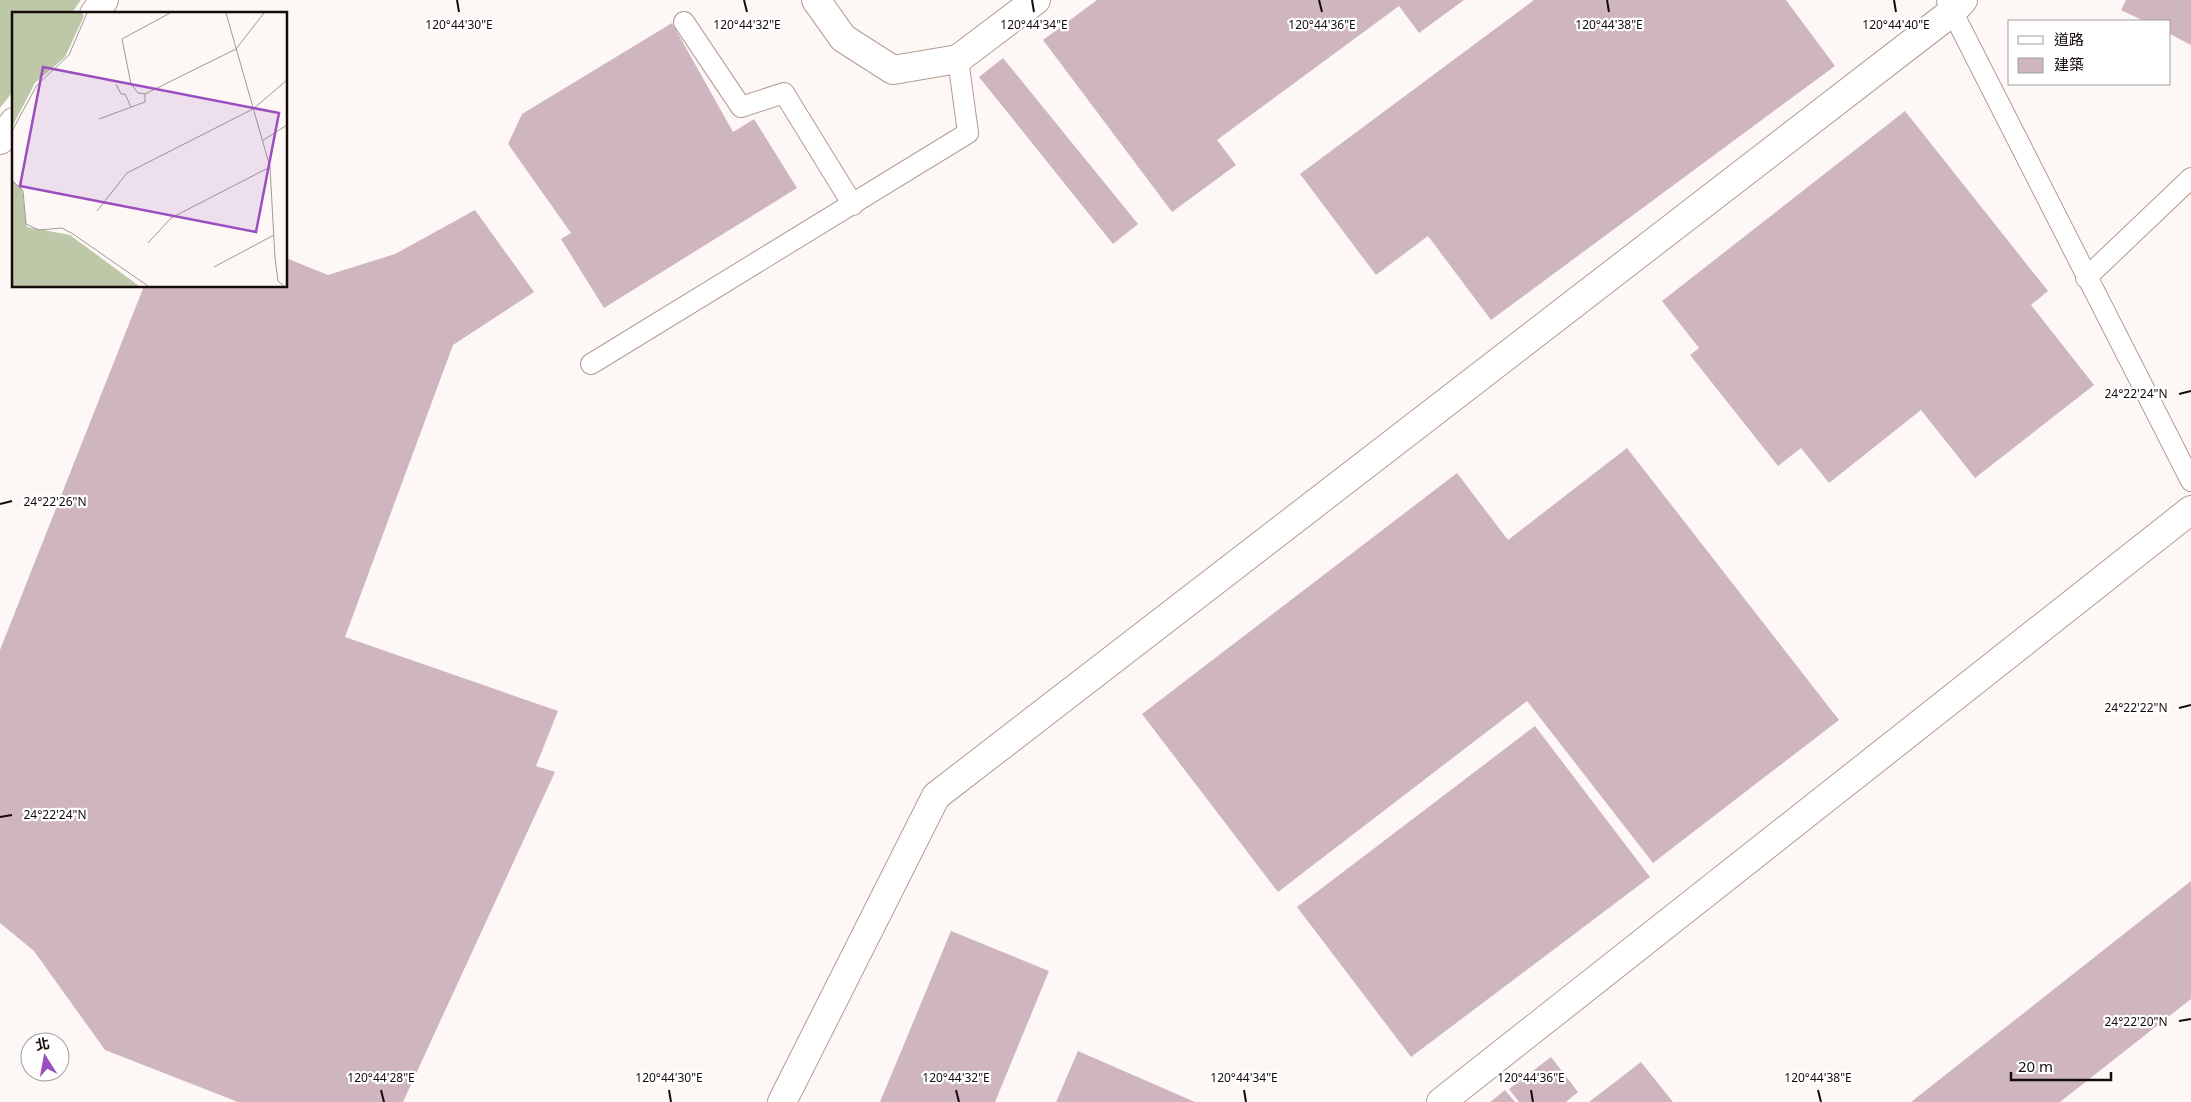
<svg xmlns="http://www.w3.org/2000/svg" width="2191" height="1102" font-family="'Noto Sans','Noto Sans TC',sans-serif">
<rect width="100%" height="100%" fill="#fdf8f5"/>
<path fill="#bdc8a8" d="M0,0H81L71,14H14V90L0,108Z"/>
<path fill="#cfb5c0" d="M1097,0H1464L1419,33L1399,6L1217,140L1236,165L1172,212L1043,40Z
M1534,0H1786L1835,66L1491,320L1428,236L1376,275L1300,174Z
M2126,0H2191V45L2170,34V21H2144L2121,10Z
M672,23L733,132L754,119L797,188L604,308L561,239L571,233L508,144L522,114Z
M1003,58L1138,224L1113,244L979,77Z
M1905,111L2048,291L2031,305L2094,385L1975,478L1921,410L1829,483L1801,448L1778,466L1690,355L1699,348L1662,301Z
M475,210L534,292L453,345L345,637L558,711L536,766L555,772L403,1102H238L105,1050L34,951L0,923V650L144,286H286V258L328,275L395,254Z
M1627,448L1839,720L1653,863L1527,701L1278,892L1142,714L1457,473L1508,540Z
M1535,726L1650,877L1411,1057L1297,907Z
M2191,881V999L2060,1102H1911Z
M951,931L1049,971L995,1102H880Z
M1078,1051L1195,1102H1056Z
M1551,1057L1578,1092L1566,1102H1519L1509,1089Z
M1641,1062L1673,1102H1589Z
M1505,1090L1515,1102H1490Z"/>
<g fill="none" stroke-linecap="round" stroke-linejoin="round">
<g stroke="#b59b92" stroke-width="22">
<path id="service" d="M1947,1L2191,481
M684,22L741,107L784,93L853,205
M2086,278L2191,178
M591,364L968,133L958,59"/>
</g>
<g stroke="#b59b92" stroke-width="30">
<path id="minor" d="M816,0L843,38L893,70L958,59L1036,0
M94,14L104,0
M0,140L14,122
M782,1102L936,796L1952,12L1963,0
M1441,1102L2191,510"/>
</g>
<use href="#service" stroke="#fff" stroke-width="20"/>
<use href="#minor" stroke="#fff" stroke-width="28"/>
</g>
<path fill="none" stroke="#150c09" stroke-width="2" d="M457,0L459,12M744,0L747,12M1032,0L1034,12M1319,0L1322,12M1607,0L1609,12M1894,0L1896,12M2179,394L2191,391M0,504L12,501M2179,708L2191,705M0,817L12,815M2179,1021L2191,1019M381,1090L384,1102M669,1090L671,1102M956,1090L959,1102M1244,1090L1246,1102M1531,1090L1533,1102M1818,1090L1821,1102"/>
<g transform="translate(12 12)">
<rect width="275" height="275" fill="#fdf8f5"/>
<path d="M0,1H70L72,4L53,45L23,71L0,115ZM0,169L10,176L15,215L58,223L127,274H0Z" fill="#bdc8a8"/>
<path fill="none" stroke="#a09a97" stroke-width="1" d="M158,1L110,27L119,72L126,81L133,82L224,37L252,1M214,1L258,155L263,246L266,269L272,274M104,72L109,82H113L119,95M87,107L133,90V82M0,119L25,73L57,43L75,1M250,129L275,113M0,168L11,179L14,212L27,218L50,216L61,222L136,274M85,199L115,161L241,97L275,68M136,231L159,206L258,155M202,255L262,223"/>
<path fill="#9b4ebf" fill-opacity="0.15" stroke="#9b4ebf" stroke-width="2.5" d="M31,55L267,101L244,220L8,174Z"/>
<rect width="275" height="275" fill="none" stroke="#150c09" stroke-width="2.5"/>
</g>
<g font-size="12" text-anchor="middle" fill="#150c09" stroke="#fff" stroke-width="4.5" stroke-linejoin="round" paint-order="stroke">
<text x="459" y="29">120°44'30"E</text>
<text x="747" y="29">120°44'32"E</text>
<text x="1034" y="29">120°44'34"E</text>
<text x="1322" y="29">120°44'36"E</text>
<text x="1609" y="29">120°44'38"E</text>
<text x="1896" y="29">120°44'40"E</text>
<text x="2136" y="398">24°22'24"N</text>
<text x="55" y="506">24°22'26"N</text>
<text x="2136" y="712">24°22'22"N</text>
<text x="55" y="819">24°22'24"N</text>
<text x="2136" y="1026">24°22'20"N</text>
<text x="381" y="1082">120°44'28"E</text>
<text x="669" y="1082">120°44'30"E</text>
<text x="956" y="1082">120°44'32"E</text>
<text x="1244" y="1082">120°44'34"E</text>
<text x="1531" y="1082">120°44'36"E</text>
<text x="1818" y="1082">120°44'38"E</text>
</g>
<rect x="2008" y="20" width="162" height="65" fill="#ffffff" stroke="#a19e9d"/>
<rect x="2018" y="36" width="25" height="8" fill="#ffffff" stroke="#a19e9d"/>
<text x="2054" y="45" font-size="15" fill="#150c09">道路</text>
<rect x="2018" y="58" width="25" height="15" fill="#cfb5c0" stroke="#a19e9d"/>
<text x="2054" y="70" font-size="15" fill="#150c09">建築</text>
<g transform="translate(45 1057) rotate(349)"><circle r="24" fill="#ffffff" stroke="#a19e9d"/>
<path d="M0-4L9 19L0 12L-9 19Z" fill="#9b4ebf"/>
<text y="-8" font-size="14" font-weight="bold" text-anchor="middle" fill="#150c09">北</text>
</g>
<path d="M2011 1072v8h100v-8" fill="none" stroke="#150c09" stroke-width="2.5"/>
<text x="2018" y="1072" font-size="15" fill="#150c09" stroke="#ffffff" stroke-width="4" paint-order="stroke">20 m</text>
</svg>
